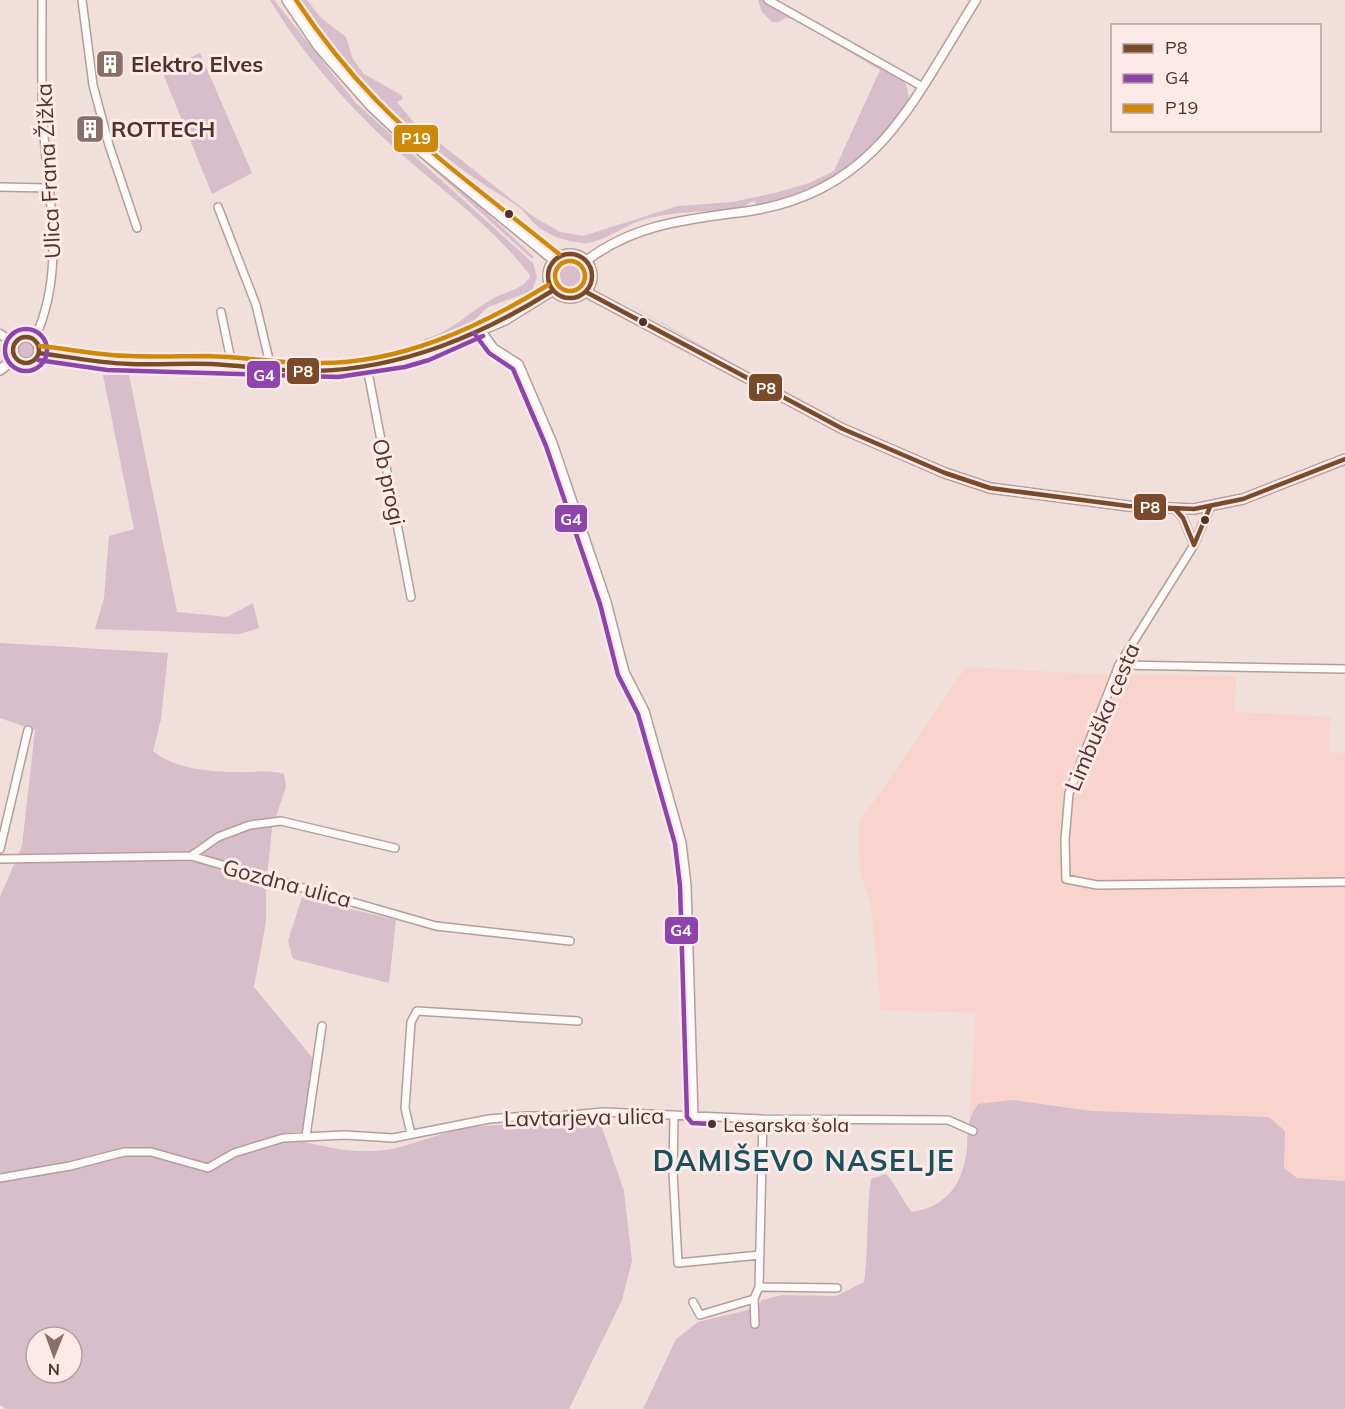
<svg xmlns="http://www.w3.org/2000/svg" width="1345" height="1409" font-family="Mulish,sans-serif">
<rect width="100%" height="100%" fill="#f0dfdb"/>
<path fill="#f8d4cc" d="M966,667L1090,674L1236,676L1235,712L1330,717L1329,752L1345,753V1181L1297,1178L1284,1168L1285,1131L1167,1115L1092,1111L1041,1103L978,1104L969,1117L976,1013L881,1010L871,903L860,874L859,823Z"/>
<path fill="#d8bdcb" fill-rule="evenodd" d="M270,0H274L356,103L533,263L537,277L532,291L488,307L473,321L426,344L424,339C451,333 473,308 498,296C510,291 523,288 530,277L529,274C490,223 436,186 389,143C345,102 301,52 270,0Z
M278,0L343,79L534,257L532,259L371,113L342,81Z
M294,0L364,88L430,148L499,201C485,194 471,182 458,172C395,125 334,69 294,0Z
M301,0H307L321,18L346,37L353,59L364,74L401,95L403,99L397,102L415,124L534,217L560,232L583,236L678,206L733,202L775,193L809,183L834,171L880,70L794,19L786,18L778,22H772L762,12L758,0H765L896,75L906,84L909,97C883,158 818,191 757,205L754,201C747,203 746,207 739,208C705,213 673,210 640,221C623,226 600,245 581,243C565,241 547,235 535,224C528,217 522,208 512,202C430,154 353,81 301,0Z
M200,53L252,173L212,194L162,71Z
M567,261C582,264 579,275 584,286C576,292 568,291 562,285L558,265Z
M609,292L732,363L733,365Z
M19 350a7 7 0 1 1 14 0a7 7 0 1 1-14 0Z
M103,375H129L177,612L227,617L253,603L259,628L239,634L95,629L104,598L109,536L134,529Z
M0,643L168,653L161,719L153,751C174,769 210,772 237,772C253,773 268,769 284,774L286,787L272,828L266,886V922L254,987L315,1061L305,1142C337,1150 371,1156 404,1146C428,1139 450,1130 475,1127C516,1122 558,1125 599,1119L624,1191L632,1261L622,1300L569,1409H6L0,1405V897L22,846L35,730L0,718ZM36,1337H72V1373H36Z
M302,897L396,920L389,983L293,959L288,941Z
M1012,1100L1092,1111L1269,1117L1285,1131L1284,1168L1297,1178L1345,1181V1409H643L676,1339L698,1322L756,1308L762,1300L782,1295L836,1296L864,1282C869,1248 866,1213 871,1179L886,1174C897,1185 901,1200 912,1212C948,1206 963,1184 967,1148C968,1130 967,1119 978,1104Z"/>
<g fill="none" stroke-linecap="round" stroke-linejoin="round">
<g stroke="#b39e9a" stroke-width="10">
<path id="minor" d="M82,0L93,85L109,145L137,228
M768,0L923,87
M0,187L49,188
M218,207L256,305L271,368
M221,312L232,365
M480,329L494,348L519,364L553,443L607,602L625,672L645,711L682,843L687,885L694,1116
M34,340C67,271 48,197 43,124C41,83 42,41 42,0
M367,367L411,597
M1175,509L1183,518L1194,545L1210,507
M1194,545L1119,665L1069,793L1065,840L1066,879L1097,885L1345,882
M1119,665L1345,669
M0,849L28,730
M191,856L218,837L250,825L281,821L395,848
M0,859L191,856L436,926L570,941
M674,1115L673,1172L678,1263L760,1255
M763,1119L759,1287L837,1288
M411,1134L405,1108L411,1022L417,1011L578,1021
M306,1136L322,1026
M0,1178L70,1166L124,1152H151L208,1168L234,1153L283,1138L345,1135L393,1138L489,1119L528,1116H561L603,1112L763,1119L948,1120L973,1131
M754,1299L755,1324
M693,1302L700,1315L754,1299L759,1287"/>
</g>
<g stroke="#b39e9a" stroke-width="11">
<path id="tertiary" d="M586,261C635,223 690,219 749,211C878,192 914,98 976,0
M0,334L15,344"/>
</g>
<g stroke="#b39e9a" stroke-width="12">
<path id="secondary" d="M287,0L318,46L371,106L403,136L554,260
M548 276a22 22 0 1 1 44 0a22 22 0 1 1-44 0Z
M586,292L843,429L945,473L990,488L1128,506L1194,509L1243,499L1345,459
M13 350a13 13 0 1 1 26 0a13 13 0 1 1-26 0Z
M39,353L128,364H209L315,371L367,367L426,353L465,337L505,320L552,291
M0,370L15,358"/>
</g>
<use href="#minor" stroke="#fdfafa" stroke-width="7"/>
<use href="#tertiary" stroke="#fdfafa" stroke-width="8"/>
<use href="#secondary" stroke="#fdfafa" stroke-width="9"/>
<g stroke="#fbeae7" stroke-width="9">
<path id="bus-1" d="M548 276a22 22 0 1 1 44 0a22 22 0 1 1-44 0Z
M586,292L843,429L945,473L990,488L1128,506L1194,509L1243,499L1345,459
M13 350a13 13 0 1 1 26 0a13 13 0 1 1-26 0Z
M39,353C69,357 100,363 130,364C157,365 185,363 212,364C247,366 283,372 317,371C403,368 480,336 552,291
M1158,508L1175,509L1183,518L1194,545L1210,507"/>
</g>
<g stroke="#fbeae7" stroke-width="9">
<path id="bus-2" d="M5 350a21 21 0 1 1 42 0a21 21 0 1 1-42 0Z
M474,333L489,353L513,369L546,446L600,604L618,675L638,714L675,844L680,886L687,1117L692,1123L712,1124
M38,360L107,370L338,377L405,367L429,360L483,336"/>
</g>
<g stroke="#fbeae7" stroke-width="9">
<path id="bus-3" d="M296,0C320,36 346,69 376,100C430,156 499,205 559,254
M555 276a15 15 0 1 1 30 0a15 15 0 1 1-30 0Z
M40,346C70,349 101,356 131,356C156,357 182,356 208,356C243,357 278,363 313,363C398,365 478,328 548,285"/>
</g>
<use href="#bus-1" stroke="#7a4b2a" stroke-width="4.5"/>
<use href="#bus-2" stroke="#8e44ad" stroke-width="4.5"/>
<use href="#bus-3" stroke="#ce890b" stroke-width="4.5"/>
</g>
<defs>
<g id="building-square" transform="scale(1.5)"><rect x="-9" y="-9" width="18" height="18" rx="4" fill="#896f69" stroke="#fbeae7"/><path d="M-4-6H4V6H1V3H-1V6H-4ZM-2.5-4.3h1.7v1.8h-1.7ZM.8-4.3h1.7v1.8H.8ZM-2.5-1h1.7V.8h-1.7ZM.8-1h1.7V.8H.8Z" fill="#fff"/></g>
</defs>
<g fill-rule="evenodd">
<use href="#building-square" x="110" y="64"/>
<use href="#building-square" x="90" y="129"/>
</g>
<g fill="#51322b" stroke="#fbeae7" stroke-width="2">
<circle cx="509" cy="214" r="5"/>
<circle cx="643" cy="322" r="5"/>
<circle cx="1205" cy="520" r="5"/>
<circle cx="712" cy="1124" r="5"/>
</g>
<g text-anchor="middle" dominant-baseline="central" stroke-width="6" stroke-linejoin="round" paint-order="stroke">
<g font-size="20" fill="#51322b" stroke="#fbeae7" text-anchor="start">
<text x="723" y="1124">Lesarska šola</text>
</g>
<g font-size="22" font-weight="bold" fill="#51322b" stroke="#fbeae7" text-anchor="start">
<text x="131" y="64">Elektro Elves</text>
<text x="111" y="129">ROTTECH</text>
</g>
<g font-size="22" fill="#51322b" stroke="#fbeae7">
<text transform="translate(48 171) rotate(-93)">Ulica Frana Žižka</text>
<text transform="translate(389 482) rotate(78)">Ob progi</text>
<text transform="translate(1102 717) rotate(-67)">Limbuška cesta</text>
<text transform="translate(287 883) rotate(15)">Gozdna ulica</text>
<text transform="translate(584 1117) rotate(-1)">Lavtarjeva ulica</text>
</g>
<g font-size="28" font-weight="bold" letter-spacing="1.5" fill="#19515d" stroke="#fbeae7">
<text x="804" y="1160">DAMIŠEVO NASELJE</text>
</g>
</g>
<g stroke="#fbeae7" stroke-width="2">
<rect x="393" y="124" width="46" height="29" rx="6" fill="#ce890b"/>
<rect x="286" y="357" width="34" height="28" rx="6" fill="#7a4b2a"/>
<rect x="246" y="360" width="35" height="29" rx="6" fill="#8e44ad"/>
<rect x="748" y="373" width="35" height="29" rx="6" fill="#7a4b2a"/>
<rect x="1133" y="493" width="34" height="28" rx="6" fill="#7a4b2a"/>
<rect x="554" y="504" width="34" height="29" rx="6" fill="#8e44ad"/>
<rect x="664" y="916" width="35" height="29" rx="6" fill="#8e44ad"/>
</g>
<g font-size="16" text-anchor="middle" font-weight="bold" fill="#fff">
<text x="416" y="144">P19</text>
<text x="303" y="377">P8</text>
<text x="264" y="381">G4</text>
<text x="766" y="394">P8</text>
<text x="1150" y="513">P8</text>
<text x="571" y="525">G4</text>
<text x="681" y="936">G4</text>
</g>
<rect x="1111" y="24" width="210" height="108" fill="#fbeae7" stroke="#b7a09c" stroke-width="1.5"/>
<rect x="1123" y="44" width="30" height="9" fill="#7a4b2a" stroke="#b7a09c" stroke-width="1.5"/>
<text x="1165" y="54" font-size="18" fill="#51322b">P8</text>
<rect x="1123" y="74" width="30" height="9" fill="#8e44ad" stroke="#b7a09c" stroke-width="1.5"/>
<text x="1165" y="84" font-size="18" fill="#51322b">G4</text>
<rect x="1123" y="104" width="30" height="9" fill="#ce890b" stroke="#b7a09c" stroke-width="1.5"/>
<text x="1165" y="114" font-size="18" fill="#51322b">P19</text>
<g transform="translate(54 1355) rotate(181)"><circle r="28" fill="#fbeae7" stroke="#b7a09c" stroke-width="1.5"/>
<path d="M0-4.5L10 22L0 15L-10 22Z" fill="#896f69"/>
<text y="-9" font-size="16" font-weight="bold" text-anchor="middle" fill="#51322b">N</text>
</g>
</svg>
